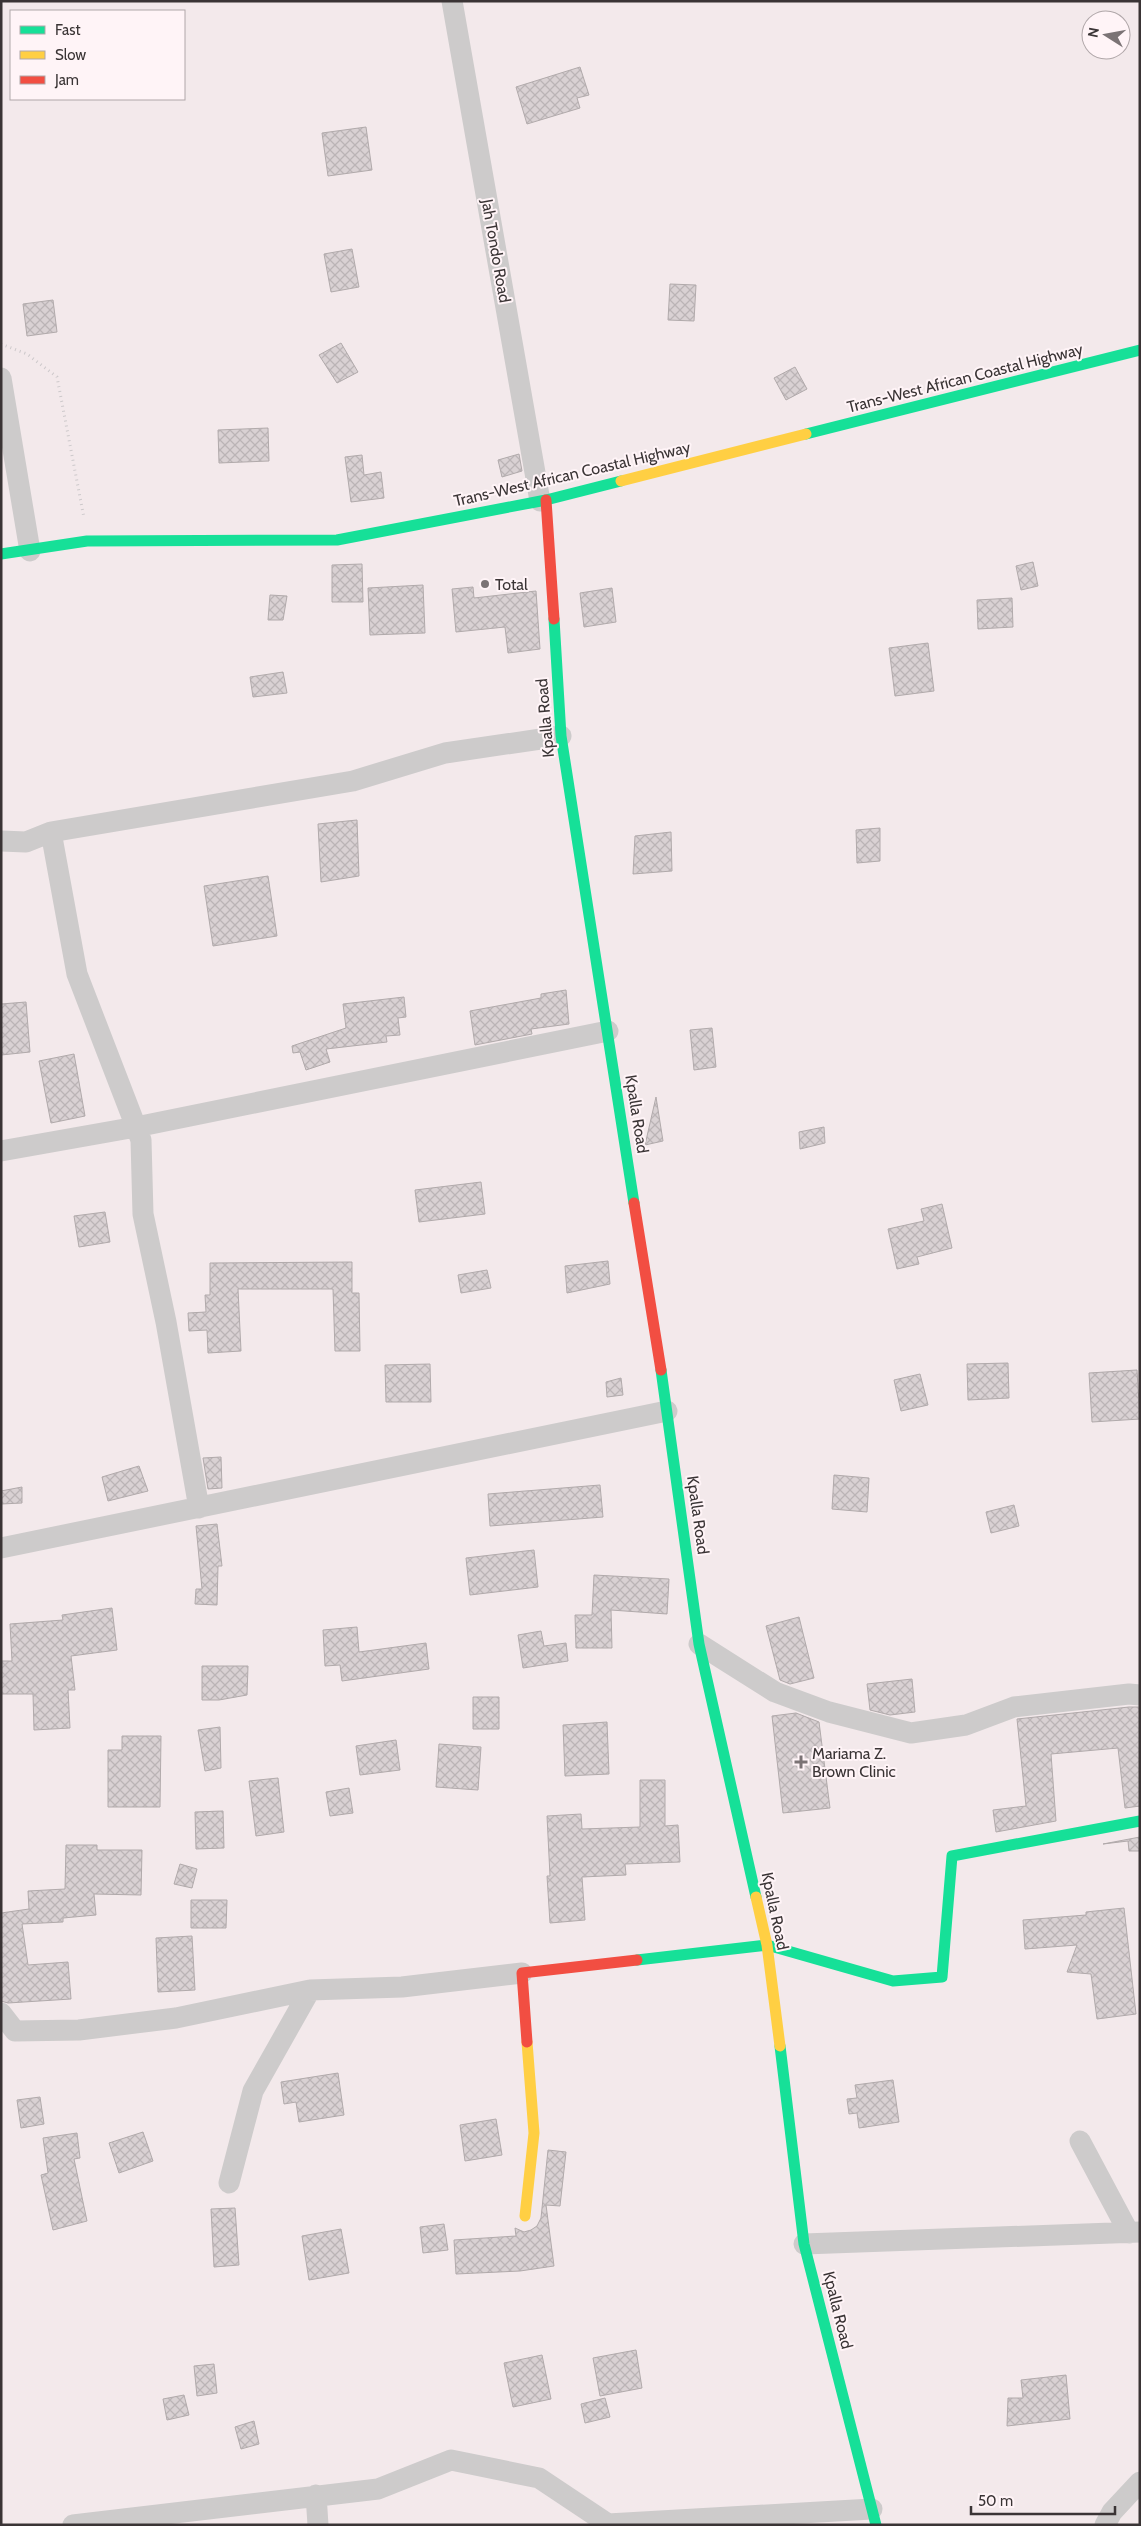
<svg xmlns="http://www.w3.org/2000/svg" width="1141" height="2526" font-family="Cabin,sans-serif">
<defs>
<pattern id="building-cross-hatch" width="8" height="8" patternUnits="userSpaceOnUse" patternTransform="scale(1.25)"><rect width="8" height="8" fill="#d9d1d3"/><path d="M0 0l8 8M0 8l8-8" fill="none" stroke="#bbb4b6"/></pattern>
</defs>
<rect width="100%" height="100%" fill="#f3e9eb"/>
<path fill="url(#building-cross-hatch)" stroke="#b1aaab" d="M580,67L589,95L577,98L580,108L527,124L516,87Z
M366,127L372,170L328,176L322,133Z
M352,249L359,287L331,292L324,254Z
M670,284L696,285L694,321L668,320Z
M53,300L57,332L27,336L23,304Z
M341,343L358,372L337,383L319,355Z
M795,367L807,389L786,400L774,378Z
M268,428L269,461L219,463L218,430Z
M519,454L522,471L502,477L498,460Z
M362,455L364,475L381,472L384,498L351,502L345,457Z
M1033,562L1038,586L1021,590L1016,566Z
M362,564L363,602H332V565Z
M423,585L425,633L370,635L368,588Z
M473,587L474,598L536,591L540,649L508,653L505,627L456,632L452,589Z
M612,588L616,622L584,627L580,593Z
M270,595L287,596L283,620H268Z
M1012,598L1013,627L978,629L977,600Z
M928,643L934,691L895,696L889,648Z
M283,672L287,693L253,697L250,677Z
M357,820L359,876L321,882L318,824Z
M880,828V861L857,863L856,830Z
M671,832L672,871L633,874L635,836Z
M268,876L277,936L213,946L204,886Z
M566,990L569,1024L531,1029L532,1034L475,1045L470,1011L541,998V994Z
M404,997L406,1017L398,1018L400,1035L386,1036L387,1042L326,1049L330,1062L306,1070L300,1052L293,1053L292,1046L346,1028L343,1004Z
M26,1002L30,1052L1,1055V1004Z
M712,1028L716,1067L694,1070L690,1030Z
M74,1054L85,1116L51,1123L39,1061Z
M656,1097L663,1141L645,1145Z
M824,1127L825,1143L800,1149L799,1132Z
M481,1182L485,1214L419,1222L415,1190Z
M942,1204L952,1248L917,1257L919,1264L897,1269L888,1229L924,1221L921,1209Z
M105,1212L110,1242L79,1247L74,1216Z
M608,1261L610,1284L567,1293L565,1266Z
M352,1262V1293H359L360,1351H335L333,1289H238L241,1351L208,1353L207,1330L189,1331L188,1313L206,1312L205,1295H210V1263Z
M487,1270L491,1288L461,1293L458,1275Z
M1008,1363L1009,1398L968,1400L967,1364Z
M430,1364L431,1402H386L385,1365Z
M1137,1370L1140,1419L1092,1422L1089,1373Z
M920,1374L928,1405L901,1411L894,1380Z
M621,1378L623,1395L607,1397L606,1382Z
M221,1457L222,1488L208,1489L203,1458Z
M139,1466L148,1491L108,1501L102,1477Z
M834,1475L869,1478L867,1512L832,1509Z
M600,1485L603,1517L490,1526L488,1494Z
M22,1487V1503L1,1504V1491Z
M1014,1505L1019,1526L991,1533L986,1512Z
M217,1524L222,1566H218L217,1605L195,1604L196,1589H202L196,1526Z
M534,1550L538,1587L470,1595L466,1558Z
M594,1575L669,1579L667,1614L611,1610L612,1648H576L575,1615H592Z
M112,1608L117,1650L71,1656L75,1690H68L70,1728L34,1730L33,1694H1V1661H12L10,1624L63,1620L62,1615Z
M799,1617L814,1678L790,1684L780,1680L766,1626Z
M357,1627L359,1652L426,1643L429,1669L342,1681L340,1665L325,1666L323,1630Z
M541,1631L544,1646L566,1643L568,1661L523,1668L518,1635Z
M202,1666H248L247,1695L219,1700H202Z
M912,1679L915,1712L890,1715L870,1710L867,1684Z
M473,1697H499V1729H473Z
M1129,1707H1140V1806L1125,1808L1118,1748L1051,1754L1056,1821L996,1832L993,1810L1026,1806L1017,1719Z
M796,1713L819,1722L830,1808L783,1813L772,1716Z
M607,1722L609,1774L565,1776L563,1725Z
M220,1727L221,1768L205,1771L198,1730Z
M122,1736H161L160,1807H108V1750H122Z
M396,1740L400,1770L360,1775L356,1746Z
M439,1744L481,1747L478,1790L436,1787Z
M278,1778L284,1832L256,1836L249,1781Z
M640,1780H665V1826L678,1825L680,1862L625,1864L626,1875L582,1877L585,1920L550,1923L547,1876H550L547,1816L581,1814L582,1829L640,1827Z
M349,1788L353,1813L330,1816L326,1792Z
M223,1811L224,1848L196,1849L195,1812Z
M1140,1837V1851H1129L1128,1841L1103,1844Z
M66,1845H97V1850H142L141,1895L94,1894L96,1915L63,1918V1922L22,1924L28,1965L68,1962L71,1999L8,2003L1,2001V1913L29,1909L28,1891L65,1889Z
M180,1864L197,1869L192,1888L174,1884Z
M191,1900H227L226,1928H191Z
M1124,1908L1136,2014L1097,2019L1091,1974L1067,1972L1077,1945L1025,1949L1023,1920L1086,1915V1912Z
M192,1936L195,1990L158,1992L156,1938Z
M338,2073L344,2115L299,2122L296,2102L284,2104L281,2082Z
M893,2080L899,2122L859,2128L857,2113L849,2114L847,2099L857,2098L855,2085Z
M40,2097L44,2124L21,2128L17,2100Z
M496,2119L502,2155L465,2161L460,2125Z
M143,2132L153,2161L119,2173L109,2143Z
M77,2133L80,2158L74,2159L87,2221L53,2230L41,2175L48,2173L43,2138Z
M548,2150L566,2152L560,2206L546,2205L554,2266L520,2271L456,2274L454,2240L516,2236L515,2228L524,2232L531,2230L537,2226L541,2218Z
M235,2208L239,2265L214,2267L211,2209Z
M444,2224L448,2250L423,2253L420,2227Z
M341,2229L349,2273L309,2280L302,2236Z
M636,2350L642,2388L600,2396L593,2358Z
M542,2355L551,2399L513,2407L504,2363Z
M214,2364L217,2393L197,2396L194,2366Z
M1066,2375L1070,2419L1007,2426L1008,2398H1023L1021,2380Z
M184,2395L189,2415L167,2420L163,2399Z
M605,2398L610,2417L585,2423L581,2404Z
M254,2421L259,2444L241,2449L235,2427Z"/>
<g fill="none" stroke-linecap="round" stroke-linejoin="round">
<path stroke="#cdc9cb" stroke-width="3" stroke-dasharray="1 4" stroke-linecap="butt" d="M1,344L27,354L57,377L84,518"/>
<path stroke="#cdcbcb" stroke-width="21" d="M452,1L540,501
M1,378L30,551
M51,832L77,974L141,1140L143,1214L166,1322L199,1508
M1,841L26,842L51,832L353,781L445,753L561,736
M1,1151L136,1127L608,1031
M1,1548L667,1411
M699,1644L775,1692L829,1712L911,1733L966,1725L1014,1707L1129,1694L1140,1695
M1,2013L15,2031L79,2030L176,2018L310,1990
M1080,2141L1129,2233
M229,2183L253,2091L310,1990L402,1987L522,1973
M804,2244L1140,2232
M316,2495L318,2525
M73,2525L378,2489L451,2460L539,2478L608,2524L872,2509
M1105,2525L1112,2512L1140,2482"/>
<path stroke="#16e098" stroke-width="11" d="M806,434L1140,350
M1,554L87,541L337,540L546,500L621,481
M554,619L561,736L634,1203
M661,1370L699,1644L756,1897
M637,1960L767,1945L893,1981L942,1977L952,1856L1140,1821
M780,2046L804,2244L876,2525"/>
<path stroke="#ffcf43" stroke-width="11" d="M621,481L806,434
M756,1897L767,1945L780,2046
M525,2216L534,2133L527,2042"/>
<path stroke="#f24e42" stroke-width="11" d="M546,500L554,619
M634,1203L661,1370
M527,2042L522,1973L637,1960"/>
</g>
<g fill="#7b7375" stroke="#fff4f7" stroke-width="2">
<circle cx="485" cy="584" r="5"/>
<path d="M798.5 1754.5h5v5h5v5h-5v5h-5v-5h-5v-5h5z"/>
</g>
<g text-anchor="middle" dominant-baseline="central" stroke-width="4" stroke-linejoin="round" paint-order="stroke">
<g font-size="16" fill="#3a3435" stroke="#fff4f7">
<text transform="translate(496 251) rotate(80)">Jah Tondo Road</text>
<text transform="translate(965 378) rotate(-14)">Trans-West African Coastal Highway</text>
<text transform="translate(572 474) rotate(-13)">Trans-West African Coastal Highway</text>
<text transform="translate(545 718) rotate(-95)">Kpalla Road</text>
<text transform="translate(637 1114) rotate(81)">Kpalla Road</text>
<text transform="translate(698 1515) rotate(82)">Kpalla Road</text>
<text transform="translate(775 1911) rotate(78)">Kpalla Road</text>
<text transform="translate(838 2310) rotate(76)">Kpalla Road</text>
</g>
<g font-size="16" fill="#3a3435" stroke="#fff4f7" text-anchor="start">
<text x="495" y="584">Total</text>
<text x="812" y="1753">Mariama Z.<tspan x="812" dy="18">Brown Clinic</tspan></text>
</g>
</g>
<rect width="1141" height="2526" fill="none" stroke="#3a3435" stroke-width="5"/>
<rect x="10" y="10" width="175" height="90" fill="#fff4f7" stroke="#b0a7a9"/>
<rect x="20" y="26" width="25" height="8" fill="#16e098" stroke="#b0a7a9"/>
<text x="55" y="35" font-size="15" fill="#3a3435">Fast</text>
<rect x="20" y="51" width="25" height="8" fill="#ffcf43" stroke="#b0a7a9"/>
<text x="55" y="60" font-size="15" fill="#3a3435">Slow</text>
<rect x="20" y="76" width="25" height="8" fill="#f24e42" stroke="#b0a7a9"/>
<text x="55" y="85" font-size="15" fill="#3a3435">Jam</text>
<g transform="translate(1106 35) rotate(281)"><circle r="24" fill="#fff4f7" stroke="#b0a7a9"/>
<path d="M0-4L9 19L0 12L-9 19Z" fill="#7b7375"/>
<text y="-8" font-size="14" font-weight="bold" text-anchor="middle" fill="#3a3435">N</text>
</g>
<path d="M971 2506v8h144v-8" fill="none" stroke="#3a3435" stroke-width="2.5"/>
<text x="978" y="2506" font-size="15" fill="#3a3435" stroke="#fff4f7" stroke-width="4" paint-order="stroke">50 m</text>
</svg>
